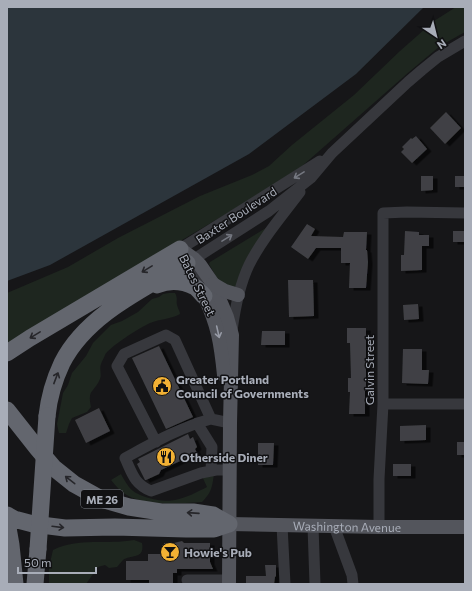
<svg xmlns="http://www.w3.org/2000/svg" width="472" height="591" font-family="Commissioner,sans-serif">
<defs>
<filter id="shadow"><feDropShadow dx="4.5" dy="2.5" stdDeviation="0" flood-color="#0009"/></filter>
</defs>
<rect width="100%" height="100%" fill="#161618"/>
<path fill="#1e261f" d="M456,7H465V32L440,46L409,72L301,167L241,205L140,265L7,348V293L68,267L118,238L200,196L252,175L269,166L292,145L354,95L400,51L434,21Z
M274,223L237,292L222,287L209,264L210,262Z
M169,293H175C178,298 176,301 177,305C178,309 180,311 180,314C171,319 160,319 150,323C141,327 109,347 105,355C104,358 102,361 101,364C99,369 102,374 100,379C94,393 87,389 91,407L87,412L72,418L69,424L66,433H59L58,429L57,424L63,393L68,385L72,373L86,356L93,343L111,325L122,321L138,312L152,299L159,297L163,294Z
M121,474C123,478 126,483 129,487C136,497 163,503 175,500C186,498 197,492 207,487L202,476L214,474C212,487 212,492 202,502C181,503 157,506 136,499C125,496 118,489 111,480Z
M134,540L142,543C145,560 131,554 123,560C121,562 119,565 117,567L109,568L105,565L98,567L86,584H49V567L53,550C79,537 107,545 134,540Z"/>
<path fill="#2c353c" d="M7,7H424L356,74L249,154L50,265L7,281Z"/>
<path fill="#404145" filter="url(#shadow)" d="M446,112L461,128L445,144L430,128Z
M416,136L427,149L412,163L401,152L404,149L402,147L411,138L412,139Z
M421,176H433V190L421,191Z
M455,176H465V187H455Z
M307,224L315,229L311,236L343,237L344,232H367L366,250H367L368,262L366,288H349L350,263H341V248H316L308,259L291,247Z
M405,231L419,232V235H429V246H422V270L401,271V255H404Z
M453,231H465V242H453Z
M288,280H313L314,316L289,317Z
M418,304L419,319L404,320L403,305Z
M347,328H366V391H365V414H349L350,392H348V378H351L350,343H347Z
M262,331H285V345H261Z
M159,346L193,417L166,429L132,358Z
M403,349H422V370H429L428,384L402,383Z
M99,408L110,431L86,443L75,420Z
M426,425V440L400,441V426Z
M188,434L190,439L193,437L197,447L195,449L197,453L161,470L159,474L146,480H145L137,464L140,462L138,459Z
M457,442H465V455H457Z
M258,443H274L273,465H258Z
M393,464H411V476H393Z
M182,541L184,543H210V562L213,569H177V573H173V584H152L149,583V580H126V561H148V554H164V543H174Z
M265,565H276V576L275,577L274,584H246V576H266Z"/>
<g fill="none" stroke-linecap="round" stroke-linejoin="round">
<path stroke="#37383d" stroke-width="11" d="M188,263L269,211L288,196L311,178L332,153L408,82L422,70L438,57L465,41
M201,290L180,249L320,161
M232,331C235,308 239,286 249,265C262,239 282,216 300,192
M383,404H465
M211,419C181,427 153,443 125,458C132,473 134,484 151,491L201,473L216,470H230
M197,423L212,447L211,471
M156,442L117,366L124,354L166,335L175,340L211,419L230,423
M282,525L285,584
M313,526L315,584
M334,526L352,575L353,584
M379,527V479L383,404V213L407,212L465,213
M187,580H229"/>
<g stroke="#53555c" stroke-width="14">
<path d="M180,249L194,259L200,265L213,284L227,317L232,335L230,423L229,584"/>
<path d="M213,284L225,291L238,295"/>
<path d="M204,296C218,324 221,345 224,375"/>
<path id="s1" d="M229,524L379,527H465"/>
</g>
<path stroke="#63666e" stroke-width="17" d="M157,285C169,280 183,281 195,287C198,289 201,293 204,296
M7,353L30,338L180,249
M7,410L37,448L54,468L74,484L101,499L129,507L161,512H193L213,515L229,524
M47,416C49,397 54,380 62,363C86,315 143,289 187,263
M7,515L14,519L33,524L65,528L115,527L186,529H214L229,524
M7,522L11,545L15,584
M35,584L38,549"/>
<path stroke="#63666e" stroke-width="17" d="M38,549L47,416"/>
</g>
<defs><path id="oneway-shaft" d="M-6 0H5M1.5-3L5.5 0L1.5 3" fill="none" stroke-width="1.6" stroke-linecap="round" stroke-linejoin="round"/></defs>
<g stroke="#757881">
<use href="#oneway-shaft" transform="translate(299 175) rotate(148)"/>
<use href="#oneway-shaft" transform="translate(227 238) rotate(-32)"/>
</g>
<g stroke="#26262a">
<use href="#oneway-shaft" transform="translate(147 269) rotate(149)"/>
<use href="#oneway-shaft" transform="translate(35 335) rotate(149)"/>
<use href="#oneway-shaft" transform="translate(56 378) rotate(-69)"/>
<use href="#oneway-shaft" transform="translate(70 480) rotate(-142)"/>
<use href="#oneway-shaft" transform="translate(193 513) rotate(-176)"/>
<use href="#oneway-shaft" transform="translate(58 527) rotate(7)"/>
</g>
<use stroke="#979ba6" href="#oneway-shaft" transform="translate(218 332) rotate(77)"/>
<defs>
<g id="civic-disc" transform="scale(1)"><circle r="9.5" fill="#f2b134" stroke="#111113"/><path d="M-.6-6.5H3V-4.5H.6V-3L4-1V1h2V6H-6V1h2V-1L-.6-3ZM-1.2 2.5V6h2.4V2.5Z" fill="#111"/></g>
<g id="restaurant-disc" transform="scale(1)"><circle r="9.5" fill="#f2b134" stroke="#111113"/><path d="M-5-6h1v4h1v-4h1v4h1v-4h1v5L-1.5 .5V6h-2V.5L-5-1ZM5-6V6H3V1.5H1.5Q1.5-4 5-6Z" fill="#111"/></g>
<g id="bar-disc" transform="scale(1)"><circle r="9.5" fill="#f2b134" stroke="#111113"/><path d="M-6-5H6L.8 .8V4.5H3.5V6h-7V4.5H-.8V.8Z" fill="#111"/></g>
</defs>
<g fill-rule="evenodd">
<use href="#civic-disc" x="162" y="386"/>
<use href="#restaurant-disc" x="166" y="457"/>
<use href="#bar-disc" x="170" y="552"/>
</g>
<g text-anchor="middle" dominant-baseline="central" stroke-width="3" stroke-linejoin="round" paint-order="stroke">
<rect fill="#111113" stroke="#7b7e86" stroke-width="1" x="81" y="490" width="42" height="18" rx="3"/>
<g font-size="11" font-weight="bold" fill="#a8adb8">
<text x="102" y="499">ME 26</text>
</g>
<g font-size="12" fill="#a8adb8" stroke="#111113">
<text transform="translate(236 215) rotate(-33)">Baxter Boulevard</text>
<text transform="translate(198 285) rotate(64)">Bates Street</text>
<text transform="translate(369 370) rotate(-90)">Galvin Street</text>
<text stroke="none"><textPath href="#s1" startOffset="118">Washington Avenue</textPath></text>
</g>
<g font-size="12" font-weight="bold" fill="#a8adb8" stroke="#111113" text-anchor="start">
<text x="176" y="379">Greater Portland<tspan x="176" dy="14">Council of Governments</tspan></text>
<text x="180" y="457">Otherside Diner</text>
<text x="184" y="552">Howie's Pub</text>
</g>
</g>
<rect width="472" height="591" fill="none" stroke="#a8adb8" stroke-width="16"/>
<g transform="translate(436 36) rotate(145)" stroke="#111113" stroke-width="3" paint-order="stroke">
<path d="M0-3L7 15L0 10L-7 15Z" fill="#a8adb8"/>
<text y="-6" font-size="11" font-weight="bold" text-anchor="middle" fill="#a8adb8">N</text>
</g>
<path d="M18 567v6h78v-6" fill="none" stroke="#a8adb8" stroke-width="2"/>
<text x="24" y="567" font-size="12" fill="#a8adb8" stroke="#111113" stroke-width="3" paint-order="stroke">50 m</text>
</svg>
